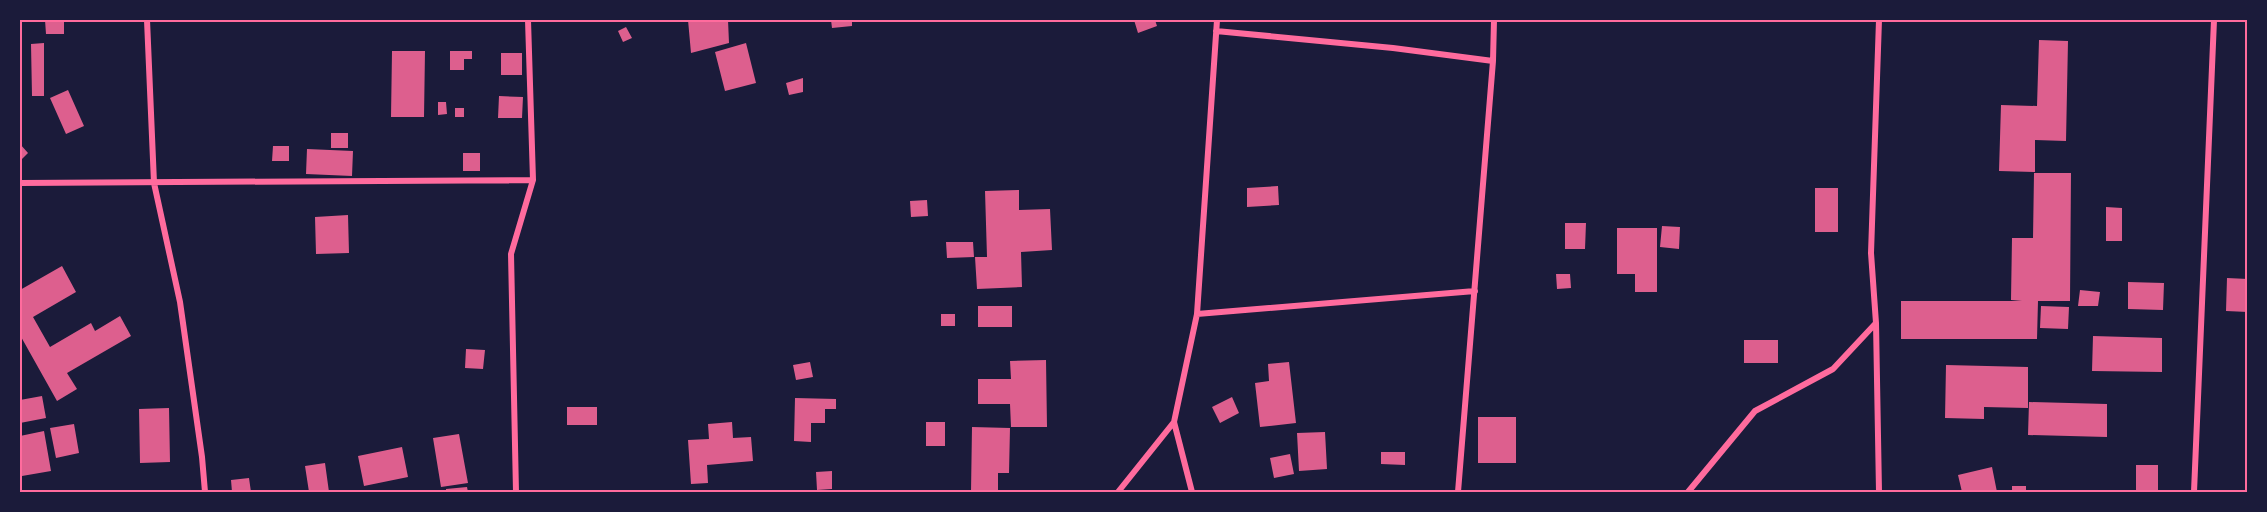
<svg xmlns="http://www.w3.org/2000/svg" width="2267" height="512" font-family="'Golos Text',sans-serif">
<rect width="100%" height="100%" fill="#1b1b3a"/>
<path fill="#dd5f8e" d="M45,20H64V34H46Z
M688,20H728L729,43L691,53Z
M831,20H852V26L832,28Z
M1134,20H1155L1157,26L1138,33Z
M626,27L632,38L623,42L618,31Z
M2039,40L2068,41L2066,141L2035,140V172L1999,171L2001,105L2037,106Z
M44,43V96H32L31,44Z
M746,43L756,83L725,91L715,52Z
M392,51H425L424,117H391Z
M450,51H472V59H464V70H450Z
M501,53H522V75H501Z
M803,78V92L789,95L786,83Z
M68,90L84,126L66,134L50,98Z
M499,96L523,97L522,118H498Z
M438,102H446L447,114L438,115Z
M455,108H464V117H455Z
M331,133H348V148H331Z
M20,144L28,153L20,161Z
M273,146H289V161H272Z
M307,149L353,151L352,176L306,174Z
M463,153H480V171H463Z
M2034,173H2071L2070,301H2038L2037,339H1901V301H2022L2011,300L2012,238H2033Z
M1278,186L1279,205L1247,207V188Z
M1815,188H1838V232H1815Z
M1019,190V210L1050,209L1052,250L1021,252L1022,287L977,289L975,257H987L985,191Z
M927,200L928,216L911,217L910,201Z
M2106,207L2122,208V241H2106Z
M348,215L349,253L316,254L315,217Z
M1565,223H1586L1585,249H1565Z
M1662,226L1680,227L1679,249L1660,247Z
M1617,228H1657V292H1635V274H1617Z
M946,242H973L974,257L947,258Z
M62,266L76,292L33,317L50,347L91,323L95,331L120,316L131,336L67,373L77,389L57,401L20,335V290Z
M1556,274H1570L1571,288L1557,289Z
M2227,278L2248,279V312L2226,311Z
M2128,282L2164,283L2163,310L2128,309Z
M2080,290L2100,292L2098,306H2078Z
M978,306H1012V327H978Z
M2041,306L2069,307L2068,329L2040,328Z
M941,314H955V326H941Z
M2093,336L2162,338V372L2092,371Z
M1744,340H1778V363H1744Z
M466,349L485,350L483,369L465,368Z
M1046,360L1047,427H1011L1010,404H978V379H1011L1010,361Z
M810,362L813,377L796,380L793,365Z
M1289,362L1296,423L1260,427L1255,383L1269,381L1268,364Z
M1946,365L2028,367V408L1984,407V419L1945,418Z
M42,396L46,418L20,423V400Z
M1232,397L1239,413L1220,423L1212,407Z
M795,398L836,399V409H825V423H811V442L794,441Z
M2029,402L2107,404V437L2028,435Z
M567,407H597V425H567Z
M169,408L170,462L140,463L139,409Z
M1478,417H1516V463H1478Z
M732,422L733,438L751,437L753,461L707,465L708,483L691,484L688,440L709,439L708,424Z
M926,422H945V446H926Z
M74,424L79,453L56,458L50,428Z
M972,427L1010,428L1009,473H998V492H971Z
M44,431L51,471L22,476L20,461V436Z
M1325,432L1327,469L1299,471L1297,433Z
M459,434L468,483L441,487L433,438Z
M402,447L408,477L364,486L358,456Z
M1381,452H1405V465L1381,464Z
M1290,454L1294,474L1274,478L1270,458Z
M325,463L329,492H309L305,466Z
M2136,465H2158V492H2136Z
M1992,467L1997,492H1962L1958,475Z
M832,471V489L817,490L816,472Z
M249,478L251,492H232L231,480Z
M2012,486H2026V492H2012Z
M467,487L468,492H446V489Z"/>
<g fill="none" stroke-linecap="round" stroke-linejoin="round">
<path stroke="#ff6b9d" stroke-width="6" d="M147,20L154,183L180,302L202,457L205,492
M1216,31L1393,48L1493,61
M20,183L533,180
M1197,314L1475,291
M1876,323L1879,492
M516,492L511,254L533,180L528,20
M1118,492L1174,422
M1192,492L1174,422L1197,314L1217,20
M1458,492L1493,61L1494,20
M1688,492L1755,411L1833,369L1876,323L1871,253L1879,20
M2194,492L2214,20"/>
</g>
<rect width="2267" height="512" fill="none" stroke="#1b1b3a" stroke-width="42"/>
<rect x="21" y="21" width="2225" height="470" fill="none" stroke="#ff6b9d" stroke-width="2"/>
</svg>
